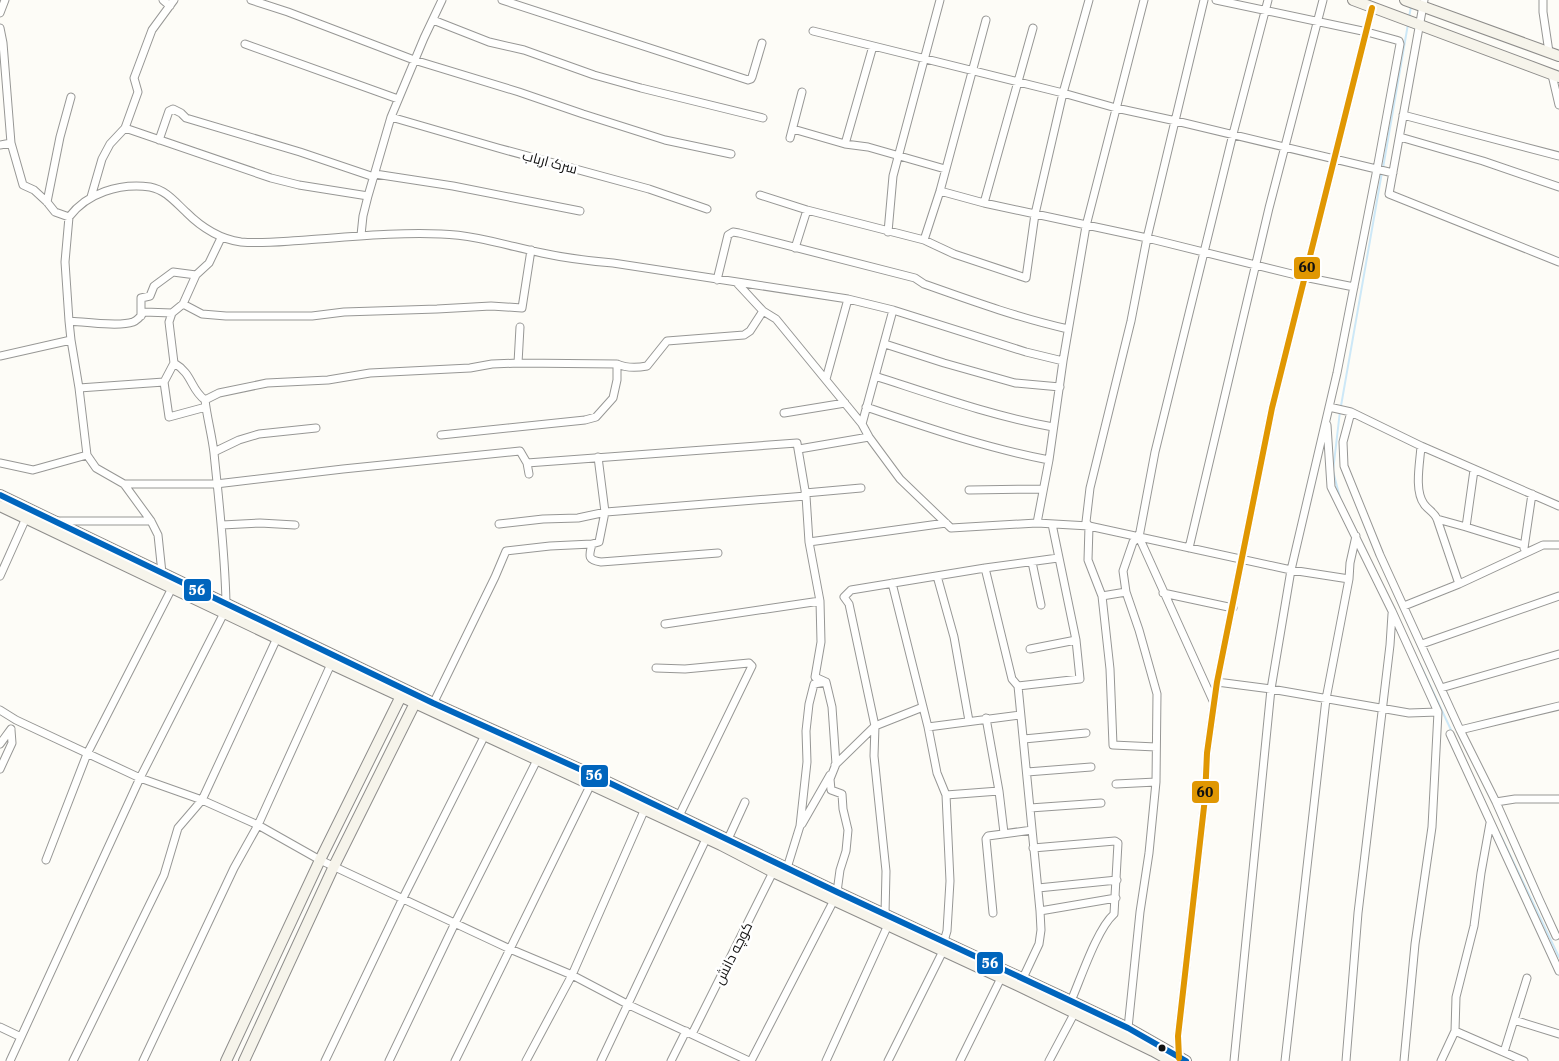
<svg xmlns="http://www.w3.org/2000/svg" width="1559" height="1061" font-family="'IBM Plex Serif',Cairo,serif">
<rect width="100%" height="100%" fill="#fdfcf7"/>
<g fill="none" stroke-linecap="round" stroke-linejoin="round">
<path stroke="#cde8f7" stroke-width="2" d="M1409,17L1411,7
M1383,168L1408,24
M1341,406L1382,172
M1340,498L1333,471L1340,411
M1420,664L1452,732
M1500,834L1559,957"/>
<g stroke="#979795" stroke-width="9">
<path id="street" d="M163,0L170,6
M251,0L288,12L414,60L519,92L583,114L665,140L731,154
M502,0L748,80L751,79L752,77L762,43
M1216,0L1367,32L1396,40L1399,41L1400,44L1377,169L1337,373L1291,570L1271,689L1234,1061
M1424,0L1389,194L1559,262
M1543,0V12L1549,52
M0,13L5,0
M433,20L489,42L524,50L594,75L641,88L763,118
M0,28L3,43L11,143L23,185L34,190L47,202L55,212L69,217C87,193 119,183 150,187C166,190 175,202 186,212C202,228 219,239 241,242C262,244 285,241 306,240C351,237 396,232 441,234C475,235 509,246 542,253C565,258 589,261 613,263L848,299L893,310L1026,352L1063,361
M813,31L1063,93L1116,108L1176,121L1393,173
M245,44L398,99
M1552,75L1559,105
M1403,115L1559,156
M391,117L498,148L649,189L707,209
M125,128L271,178L299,185L368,196
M793,129L845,144L868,147L945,169
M1400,137L1483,161L1559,187
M790,138L802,92
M159,140L169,111L173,109L181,113L186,118L300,152L374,177
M845,144L873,46
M0,145L11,143
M375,174L453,186L580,211
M940,191L984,203L1147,238L1304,277L1354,287
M760,195L807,210L924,240L954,254L1026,278L1035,214L1063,93L1089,0
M91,197L102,159L110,144L125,128L138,92L134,78L152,30L174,0
M47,202L60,137L71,97
M984,203L1033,28
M69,217L65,262L69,321L71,340L79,388L87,455L96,468L124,484L151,521L158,535L162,573
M888,232L893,176L940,0
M361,235L363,216L368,196L391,117L424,38L442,0
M221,238L209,263L196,275L183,304L172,313L169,322L174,363C193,374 190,389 205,400C207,418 212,435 214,453C219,503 225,552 226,603
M924,240L940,191L986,20
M795,248L807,210
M717,280L728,235L733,232L739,233L915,278L924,284C972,301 1019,318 1068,329
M737,283L763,311L776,319L862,424L869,437L900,479L951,528L1037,523L1089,526L1291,570L1349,579
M183,304L202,314L226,316H312L344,312L437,309L491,306L522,308L531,250
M141,316V298L150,296L154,286L173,272L196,275
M69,321C85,322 119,327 133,322C138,320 141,316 144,312L172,313
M885,344L944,363L1015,383L1060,387
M0,356L71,340
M518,363L520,327
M875,376C934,395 992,416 1053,427
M826,379L848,299
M164,382L169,417L206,407
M79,388L164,382L174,363
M205,400L219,393L267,383L328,380L370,373L470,368L492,364L518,363L617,364C626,368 637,368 647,366L667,341L744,335L750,331L763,311
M866,407C926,427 986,448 1049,460
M1329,407L1351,412L1421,446L1559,506
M1351,412L1343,442L1344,466L1380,555L1460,730L1496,802L1539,899L1556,936
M784,413L845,403
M862,424L893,310
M1327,425L1331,487L1392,611L1438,712L1432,827L1415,944L1404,1061
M441,435L585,420L596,417L613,398L617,380V364
M1421,446C1420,463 1414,490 1424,504C1428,510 1434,512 1437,519L1459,584
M799,449L869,437
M214,452L239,440L259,434L316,428
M0,463L33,470L87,455
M527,463L797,443L806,496L809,542L820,601L821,642L815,677L826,682L832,707L836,764L830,779L831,790L842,794L843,809L848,830L846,851L840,870L837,892
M124,484H216L343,469L520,451L527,463L529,474
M969,490L1043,489
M805,493L861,488
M1437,519L1466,527L1474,470
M57,521H151
M1037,523L1049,460L1063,361L1086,226L1144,0
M499,524L543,519L578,518L606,512L806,496
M222,525L260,523L295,525
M1466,527L1524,545
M809,542L946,523
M592,544C589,556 587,560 601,562L718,553
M1189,548L1269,208L1323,0
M1524,548L1532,494
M1032,562L1041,605
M985,568L1012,679L1018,686L1040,911L1041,930L1039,944L1023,978
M0,576L26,518
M937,576L954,637L969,721
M892,583L928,727L937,773L946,795L950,881L947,931L944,941
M1126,592L1102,596L1110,669L1113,745L1156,747
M1163,593L1233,608
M1102,596L1088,560L1089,526L1086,522L1090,488L1131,321L1147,238L1204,0
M1404,606L1459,584L1543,545H1559
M665,624L820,601
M1422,644L1559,596
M1030,649L1076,640
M656,668L685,669L749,663L752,666L679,816
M1217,682L1271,689L1409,713L1438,712
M1018,686L1080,679L1076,640L1052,524
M1441,688L1559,654
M1214,703L1139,537L1155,452L1233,134L1268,0
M432,706L495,577L506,551L550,546L592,544L599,542L605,512L598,457
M0,710L16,720L140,778L202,800L258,825L320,860L510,949L572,975L629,1005L749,1061
M986,718L999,791L1004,833
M928,727L1020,715
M1460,730L1559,706
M1450,734L1559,971
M1024,739L1086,733
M0,744L11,729
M835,765L875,726L923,707
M0,769L12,743L11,730
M1027,772L1091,767
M1116,784L1156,782
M946,795L999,791
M1496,802L1515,799H1559
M1030,808L1101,803
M802,824L830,775
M728,839L745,802
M1033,848L1115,841L1118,843L1114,914C1097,929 1081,978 1071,1001
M46,860L87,754L172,588
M787,868L800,826L807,762L806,731L809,704L814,684L826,682
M1038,888L1117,880
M1040,911L1116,898
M993,913L986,839L988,836L1032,830
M885,914L886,871L874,756L875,726L849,604L844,597L851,590L985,568L1058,558
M1514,1020L1559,1034
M0,1027L21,1037
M1128,1028L1140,912L1149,853L1156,782L1157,694L1139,630L1126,592L1123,571L1133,542L1139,537
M1455,1031L1524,1061
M692,1034L773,872
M1504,1052L1527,978
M1179,1058L1178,1036L1205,798L1207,753L1217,682L1272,408L1372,8
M10,1061L140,778L224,613
M73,1061L164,875L178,828L202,800L277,638
M143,1061L234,868L258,825L331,664
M325,1061L403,898L485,735
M389,1061L455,923L537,760
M455,1061L591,784
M526,1061L572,975L644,811
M601,1061L706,839
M671,1061L686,1031
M751,1061L834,900
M826,1061L888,925
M888,1061L943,951
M960,1061L1001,978
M1049,1061L1074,1014
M1285,1061L1326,699L1349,579L1350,563L1356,536
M1346,1061L1358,913L1390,645L1392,614
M1441,1061L1455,1031L1456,997L1474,926L1481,873L1490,823"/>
</g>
<g stroke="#8e8d8b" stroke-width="12">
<path id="secondary" d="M1353,0L1559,77
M1405,0L1559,56
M0,495L433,703L595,776L837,892L1071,1001L1128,1028L1186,1061
M0,506L331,664L721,845L773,872L1019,986L1153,1051L1171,1061
M226,1061L320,860L403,692
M244,1061L334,866L417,699"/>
</g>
<use href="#street" stroke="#fffffe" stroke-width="7"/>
<use href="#secondary" stroke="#f6f4eb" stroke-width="10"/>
<g stroke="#fff" stroke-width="10">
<path id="bus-1" d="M0,495L433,703L595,776L837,892L1071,1001L1128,1028L1186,1061"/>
</g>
<g stroke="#fff" stroke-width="10">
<path id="bus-2" d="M1179,1058L1178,1036L1205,798L1207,753L1217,682L1272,408L1372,8"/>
</g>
<use href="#bus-1" stroke="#0065bd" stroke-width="6"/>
<use href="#bus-2" stroke="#e09702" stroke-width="6"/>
</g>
<circle fill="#111" stroke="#fff" stroke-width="2" cx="1162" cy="1048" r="4.5"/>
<g text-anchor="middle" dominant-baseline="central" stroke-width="5" stroke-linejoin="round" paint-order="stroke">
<g font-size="14" fill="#111" stroke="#fff">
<text transform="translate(550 162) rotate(15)">سرک ارباب</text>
<text transform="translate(733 953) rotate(-63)">کوچه دانش</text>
</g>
</g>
<g stroke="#fff" stroke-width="2">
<rect x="1293" y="256" width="28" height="24" rx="5" fill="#e09702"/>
<rect x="183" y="578" width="29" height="24" rx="5" fill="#0065bd"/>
<rect x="580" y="764" width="29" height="24" rx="5" fill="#0065bd"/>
<rect x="1191" y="780" width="29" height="24" rx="5" fill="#e09702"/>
<rect x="976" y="951" width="28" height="24" rx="5" fill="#0065bd"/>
</g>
<g font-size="14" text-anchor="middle" font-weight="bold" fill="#fff">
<text x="197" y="595">56</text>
<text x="594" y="780">56</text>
<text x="990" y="968">56</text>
</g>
<g font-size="14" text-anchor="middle" font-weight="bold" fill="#111">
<text x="1307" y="272">60</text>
<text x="1205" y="797">60</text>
</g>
</svg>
